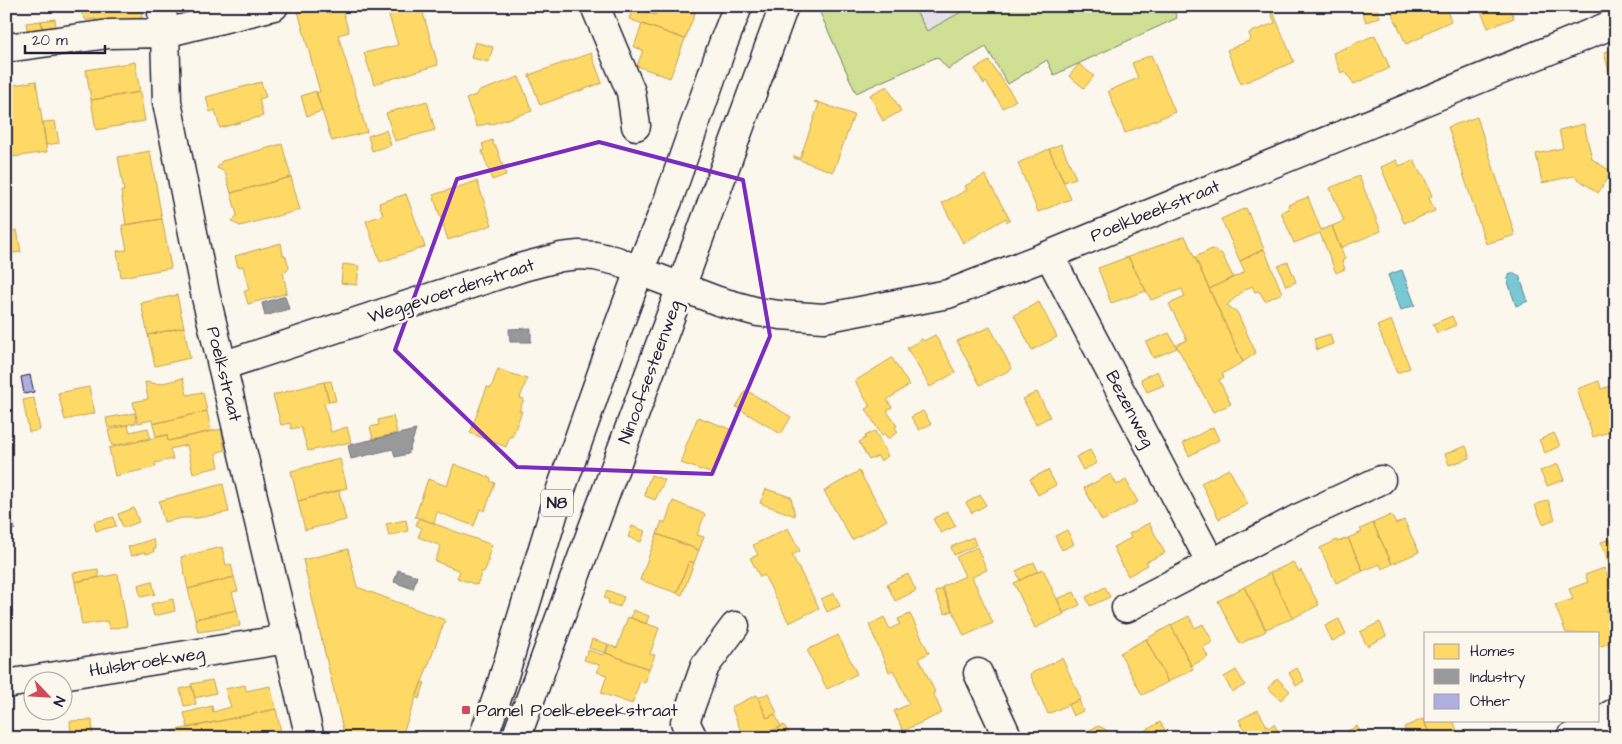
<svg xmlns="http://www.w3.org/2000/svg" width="1622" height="744" font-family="'Architects Daughter',sans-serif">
<rect width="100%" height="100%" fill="#fbf7ec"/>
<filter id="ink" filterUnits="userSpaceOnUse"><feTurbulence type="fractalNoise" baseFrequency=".02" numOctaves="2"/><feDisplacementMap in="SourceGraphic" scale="10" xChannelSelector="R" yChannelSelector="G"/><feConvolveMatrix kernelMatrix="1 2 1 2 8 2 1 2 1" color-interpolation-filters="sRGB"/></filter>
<g filter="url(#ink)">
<path fill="#e4e1e8" d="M913,6H972L927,31Z"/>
<path fill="#cfdf93" stroke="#788067" d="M817,6H913L927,31L972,6H1172L1177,18L1054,75L1047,60L1008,84L986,47L948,69L937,57L856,93Z"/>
<path fill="#79c9d4" stroke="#568697" d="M1402,270L1415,305L1401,310L1388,275Z
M1511,273H1515L1516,275H1519L1528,301L1516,306L1507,279L1509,278V275Z"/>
<path fill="#ffd966" stroke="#bda259" d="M80,6H141L142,18L96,22V19L86,20L80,11Z
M315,6H341L349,32L338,35L367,132L332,141L316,93L320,92L298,11Z
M386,6H421L438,65L374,84L364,53L398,45Z
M524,6H541L530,10L529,7L525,9Z
M541,6H559L543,11Z
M636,6H658L655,15Z
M658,6H677L695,13L685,39L629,19L633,7L655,15Z
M677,6H697L695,13Z
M1360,6H1376L1380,17L1366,22Z
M1389,6H1445L1451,21L1423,34L1424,36L1406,44Z
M1474,6H1509L1514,18L1488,28L1480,9L1475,11Z
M1273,12L1294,62L1241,84L1227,50L1251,40L1249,33L1275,23L1271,13Z
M55,19L56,30L43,32L41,21Z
M41,21L43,32L28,34L26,23Z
M642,24L685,39L670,78L637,66L643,50L634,47Z
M1375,35L1390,68L1354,84L1345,71L1341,73L1333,53Z
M475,42L493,47L489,62L471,58Z
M1616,49V91L1614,92L1604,52Z
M591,53L602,83L540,105L529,75Z
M1151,55L1175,112L1125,133L1108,91L1138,78L1132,63Z
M989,61L1016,100L1003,108L986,82L984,84L975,69Z
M135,62L140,92L91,100L86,70Z
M1079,64L1094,76L1084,88L1069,76Z
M519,77L532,111L489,125V123L477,127L466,99L478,94L477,92Z
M36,81L47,152L6,158V109L12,108L9,86Z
M261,82L266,97L259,99L263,116L220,128L215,110L210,112L206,97Z
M887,86L901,111L883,121L870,95Z
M316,91L322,111L307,116L301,96Z
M140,92L145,121L96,130L91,100Z
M427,101L435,130L395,141L386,113Z
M815,101L854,115L833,172L794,158V156L800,158L819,104L814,102Z
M1477,117L1515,235L1486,244L1448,127Z
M55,121L59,143L46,145L43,122Z
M1584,124L1592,159L1612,172L1598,193L1574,176L1542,183L1536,154L1563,148L1559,130Z
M386,130L391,145L372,151L368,136Z
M492,140L494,146H496L506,175L492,180L482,151L484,150L482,144Z
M282,144L291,177L231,193L225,172L217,168L222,161Z
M1061,144L1076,178L1064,182L1049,149Z
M1049,149L1071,199L1038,212L1018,163Z
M150,151L162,219L126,225L121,191H124L118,157Z
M1397,160L1399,166L1414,160L1421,175L1423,174L1432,196L1429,198L1435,211L1404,223L1381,167Z
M985,175L1010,220L1007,222L1006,218L963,243L942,203L967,190L965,186Z
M1359,176L1381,231L1340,248L1332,226L1344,221L1330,188Z
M291,177L300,210L240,226L232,222L237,215L231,193Z
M477,181L492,225L448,240L433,195Z
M406,194L425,247L380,262L366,221L383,215L379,203Z
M1308,197L1321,230L1332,226L1345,259L1342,261L1345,269L1336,273L1320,233L1294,243L1281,212L1289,209L1288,205Z
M1246,208L1264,249L1240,261L1221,219Z
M162,219L171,268L121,277L117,251L127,250L122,225Z
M17,230L21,252L6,254V233Z
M1185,236L1243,362L1222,374L1224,377L1219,380L1231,404L1213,412L1176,345L1187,340L1169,304L1185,297L1182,289L1151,300L1128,257Z
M281,243L283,255L286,257L289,267L287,271L283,272L287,293L248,304L244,291L249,290L243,266L238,267L235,256Z
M1212,249L1222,254L1233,277L1209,289L1195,257Z
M1264,249L1282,293L1265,301L1259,291L1255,292L1252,286L1243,291L1227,305L1237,312L1256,353L1243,362L1209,289L1245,272L1240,261Z
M1128,257L1146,291L1111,303L1098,268Z
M1288,262L1296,282L1286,286L1278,266Z
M343,264L359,266L357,285L341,283Z
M177,295L184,327L148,335L141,303Z
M1039,302L1057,337L1032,350L1014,315Z
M1452,316L1456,325L1437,333L1433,324Z
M1391,320L1410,368L1397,373L1377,326Z
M184,327L190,358L155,366L148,335Z
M990,327L1012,369L980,385L957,341Z
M1169,333L1177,348L1153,358L1146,342Z
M1330,334L1333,344L1317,350L1314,339Z
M935,335L956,372L930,387L907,348L922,339L924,341Z
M892,358L909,385L887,400L892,407L887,411L897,426L895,427L898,432L888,439L885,434L882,436L866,409L870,407L855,381Z
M498,369L527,379L520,398L524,399L519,411H522L512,437L510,436L506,447L470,433L487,387L491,388Z
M1157,371L1164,385L1147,392L1141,379Z
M183,378L187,395L203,392L207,411L153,424L152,420L138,423L133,402L148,399L145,382L159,384Z
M331,381L336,401L329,402L324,382Z
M1599,381L1601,389L1616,384V430L1593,437L1577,389Z
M324,382L329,402L324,403L331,432L347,427L351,442L308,451L301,427L291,429L290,423L281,425L273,395Z
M89,387L95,413L65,420L58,393Z
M746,390L791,417L781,434L736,407Z
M1037,392L1050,417L1036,424L1023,399Z
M34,398L40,430L29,432L23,400Z
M207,411L211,431L168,441L167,435L156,437L153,424Z
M923,411L931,424L919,430L911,417Z
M135,413L136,423L108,428L106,418Z
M393,416L397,433L373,439L370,427L379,425L378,420Z
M698,417L730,429L713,474L681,463L686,450H684Z
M128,425L130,432L148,428L150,438L112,446L108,430Z
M1213,427L1219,440L1189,456L1183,443Z
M221,429L225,450L216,453L219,467L193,473L187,445L170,449L173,459L155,463L156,467L115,476L109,448L167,435L168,441Z
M875,431L888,456L880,461L878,456L869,460L859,442L866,438L865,436Z
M1554,433L1560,446L1545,453L1539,440Z
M1466,446L1470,458L1449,465L1445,454Z
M1090,450L1097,463L1083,470L1076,457Z
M340,459L347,488L298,501L291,471Z
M454,464L491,478L490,481L495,483L485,511L480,509L474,526L437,512L434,523L415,517L428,479L447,486Z
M1558,464L1564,480L1547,486L1540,471Z
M1229,469L1248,504L1219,519L1201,483Z
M1048,470L1056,485L1038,495L1030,479Z
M859,471L887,520L852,540L824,491Z
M1111,474L1117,485L1126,480L1138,502L1102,521L1084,488Z
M651,475L665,480L655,500L645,496L646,488Z
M223,484L229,512L197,518H182L164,522L159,501Z
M766,489L791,497L795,516L760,503Z
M339,491L346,520L305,530L298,501Z
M980,495L986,505L972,513L966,503Z
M1548,500L1555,519L1543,524L1535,505Z
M673,501L705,514L697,535L704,537L699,550L657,534L662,521L665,523Z
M134,508L139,522L123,528L118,514Z
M947,511L956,526L941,533L933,519Z
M1391,515L1396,524L1404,520L1419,552L1392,564L1373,523Z
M114,517L116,526L96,531L94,522Z
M419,518L492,545L487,560L489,561L484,572L482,571L477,585L457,578L460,571L435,561L441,546L418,537L422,528L416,525Z
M406,520L408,531L389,536L386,524Z
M1149,523L1165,553L1146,562L1148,565L1128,576L1113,547L1131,538L1129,534Z
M1373,523L1392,564L1382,569L1380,564L1363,571L1348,538L1362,532L1360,529Z
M632,526L645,531L641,542L628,537Z
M788,528L800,551L792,555L819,608L789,623L764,575L760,577L750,558L758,555L753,545Z
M1067,530L1074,544L1062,550L1055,536Z
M657,534L699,550L694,563L689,561L677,593L640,580Z
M973,537L976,545L954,555L951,547Z
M1348,538L1363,571L1336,583L1320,548L1337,540V542Z
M153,539L156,549H153L154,552L146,554L145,552L131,556L128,547Z
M1610,539L1616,555V561L1609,564L1601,542Z
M222,547L226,565L231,564L234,577L188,589L181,557Z
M977,547L987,570L972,577L993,623L964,636L942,587L965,576L956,557Z
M348,549L357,587L445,620L401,738H345L303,560Z
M689,561L694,563L682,595L677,593Z
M1034,562L1038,571L1020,580L1016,571Z
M1293,562L1299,572L1301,570L1319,605L1293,618L1270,573Z
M1604,568L1616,595V607L1606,610L1616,636V641L1598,647V633H1566L1555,605L1573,599L1569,589L1588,582L1585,575Z
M98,569L99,577L75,582L73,573Z
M1043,569L1064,614L1035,628L1014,583Z
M1270,573L1293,618L1266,629L1244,587Z
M118,574L127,626L109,629L107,621L82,625L75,582Z
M908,574L916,591L895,601L887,584Z
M234,577L238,591L232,592L237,610L195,619L188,589Z
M152,581L155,594L141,597L138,585Z
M1105,587L1110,597L1090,606L1086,597Z
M1244,587L1266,631L1240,644L1218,601Z
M942,589L952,611L945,614L935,592Z
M607,590L624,597L620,607L608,603L609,600L604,598Z
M1074,592L1080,605L1063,613L1057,599Z
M834,593L840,606L827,612L821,599Z
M173,599L175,611L154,616L151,604Z
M237,610L240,626L198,632L195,619Z
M633,610L649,616L646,624L631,618Z
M910,614L929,653L919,658L935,692L933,693L942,713L903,731L894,711L909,704L893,670L889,672L869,625L884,617L890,629L900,624L898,619Z
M1189,616L1195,628L1203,624L1213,642L1203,647L1208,657L1191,666L1171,625Z
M628,617L659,628L650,654L655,655L649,669L606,653L609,645L617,648Z
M1339,619L1346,634L1332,641L1325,626Z
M1380,622L1386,636L1367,646L1360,632Z
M1171,625L1193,669L1168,682L1146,639Z
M838,635L857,674L827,689L807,650Z
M592,639L608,644L605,653L589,648Z
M1146,639L1168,682L1142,695L1120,653Z
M588,650L603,655L606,653L649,669L645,683L640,681L632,704L601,693L607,675L597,672L600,665L584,660Z
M1062,658L1081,699L1048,714L1030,674Z
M1297,668L1304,681L1296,686L1289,673Z
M1236,670L1245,685L1232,692L1224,677Z
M1277,678L1290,691L1281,700L1268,688Z
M212,680L216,693L195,698L191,684Z
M422,682L425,683L419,699L416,697Z
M245,685L246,691L270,686L276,709L188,728L184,713L212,706L213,712L231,707L225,689Z
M192,686L196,704L184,706L180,689Z
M768,693L777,713L767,718L758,698Z
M757,695L767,718L775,714L781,727L758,738H744L731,707Z
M1079,700L1083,711L1073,716L1068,705Z
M276,709L281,732L257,738H173L172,731Z
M1258,710L1268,728L1274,724L1282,738H1249L1239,720Z
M1423,719L1431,738H1408L1404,727Z
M92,720L93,738H71L70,721Z
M1426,720H1453L1460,738H1431L1424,721Z
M1160,722L1168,735L1163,738H1149L1145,731Z
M784,725L791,737L793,736L796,738H758Z
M1098,726L1105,729L1110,738H1072Z
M1357,726L1363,738H1335Z
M952,731L955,738H936Z"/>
<path fill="#999" stroke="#75757d" d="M285,296L289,309L265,316L262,303Z
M531,328V342H510L509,329Z
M416,430L408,454L395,457L393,449L351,459L348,445Z
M398,570L417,576L413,589L394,582Z"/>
<path fill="#aeaedf" stroke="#22223b" d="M30,375L34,392L24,394L21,377Z
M11,517L15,529L6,531V518Z"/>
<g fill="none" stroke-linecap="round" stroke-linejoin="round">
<g stroke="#22223b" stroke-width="31">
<path id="minor" d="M161,6L165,33L167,102L205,293L310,738
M595,6L631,92L636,126
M6,48L109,34L165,33L274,6
M1049,255L1211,563
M222,366L523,267L561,257L579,255L595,256L617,261L639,271L718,301L758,312L780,315L824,318L948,294L1049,255L1616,23
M1126,608L1299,518L1381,480
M978,673L1008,738
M6,684L287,639
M693,738L685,722L705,666L735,626
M1570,738L1616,712"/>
</g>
<g stroke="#22223b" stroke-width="31">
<path id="major" d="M483,738L499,692L560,492L615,336L639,271L668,201L723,44L738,6
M516,738L784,6"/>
</g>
<use href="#minor" stroke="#fbf7ec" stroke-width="28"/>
<use href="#major" stroke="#fbf7ec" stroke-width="28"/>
</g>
</g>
<path fill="none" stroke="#7b2cbf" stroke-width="4" stroke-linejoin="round" d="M599,142L743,180L770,336L712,474L517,467L395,350L457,179Z"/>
<rect fill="#d1495b" stroke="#fbf7ec" stroke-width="2" x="461" y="705" width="10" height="10" rx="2.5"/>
<g text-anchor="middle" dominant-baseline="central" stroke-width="5" stroke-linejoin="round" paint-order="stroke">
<rect fill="#fbf7ec" stroke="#636270" stroke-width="1" x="541" y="489.5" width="32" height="27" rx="4"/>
<g font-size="16" font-weight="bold" fill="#22223b">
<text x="557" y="503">N8</text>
</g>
<g font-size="18" fill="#22223b" stroke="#fbf7ec">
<text transform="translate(1155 211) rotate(-22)">Poelkbeekstraat</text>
<text transform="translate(451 291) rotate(-18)">Weggevoerdenstraat</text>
<text transform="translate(650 372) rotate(-70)">Ninoofsesteenweg</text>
<text transform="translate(224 374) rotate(76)">Poelkstraat</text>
<text transform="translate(1130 409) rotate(62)">Bezenweg</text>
<text transform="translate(147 662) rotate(-9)">Hulsbroekweg</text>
</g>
<g font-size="18" fill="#22223b" stroke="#fbf7ec" text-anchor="start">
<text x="476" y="710">Pamel Poelkebeekstraat</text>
</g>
</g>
<rect width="1622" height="744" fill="none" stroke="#fbf7ec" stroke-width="25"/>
<rect x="12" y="12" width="1597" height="719" fill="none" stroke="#22223b" stroke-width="2" filter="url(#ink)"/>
<rect x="1424" y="632" width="175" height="90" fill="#fbf7ec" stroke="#a4a2a5"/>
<rect x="1434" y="644" width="25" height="15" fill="#ffd966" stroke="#a4a2a5"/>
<text x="1470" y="656" font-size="15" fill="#22223b">Homes</text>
<rect x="1434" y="669" width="25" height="15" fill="#999999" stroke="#a4a2a5"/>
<text x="1470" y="682" font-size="15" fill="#22223b">Industry</text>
<rect x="1434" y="694" width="25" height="15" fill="#aeaedf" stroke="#a4a2a5"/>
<text x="1470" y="706" font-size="15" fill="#22223b">Other</text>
<g transform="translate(48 696) rotate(115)"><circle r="24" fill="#fbf7ec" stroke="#a4a2a5"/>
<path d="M0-4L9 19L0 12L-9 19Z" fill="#d1495b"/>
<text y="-8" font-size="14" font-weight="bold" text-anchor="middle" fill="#22223b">N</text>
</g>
<path d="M25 45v8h80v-8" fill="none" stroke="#22223b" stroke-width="2.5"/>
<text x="32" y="45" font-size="15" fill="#22223b" stroke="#fbf7ec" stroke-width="4" paint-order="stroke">20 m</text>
</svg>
